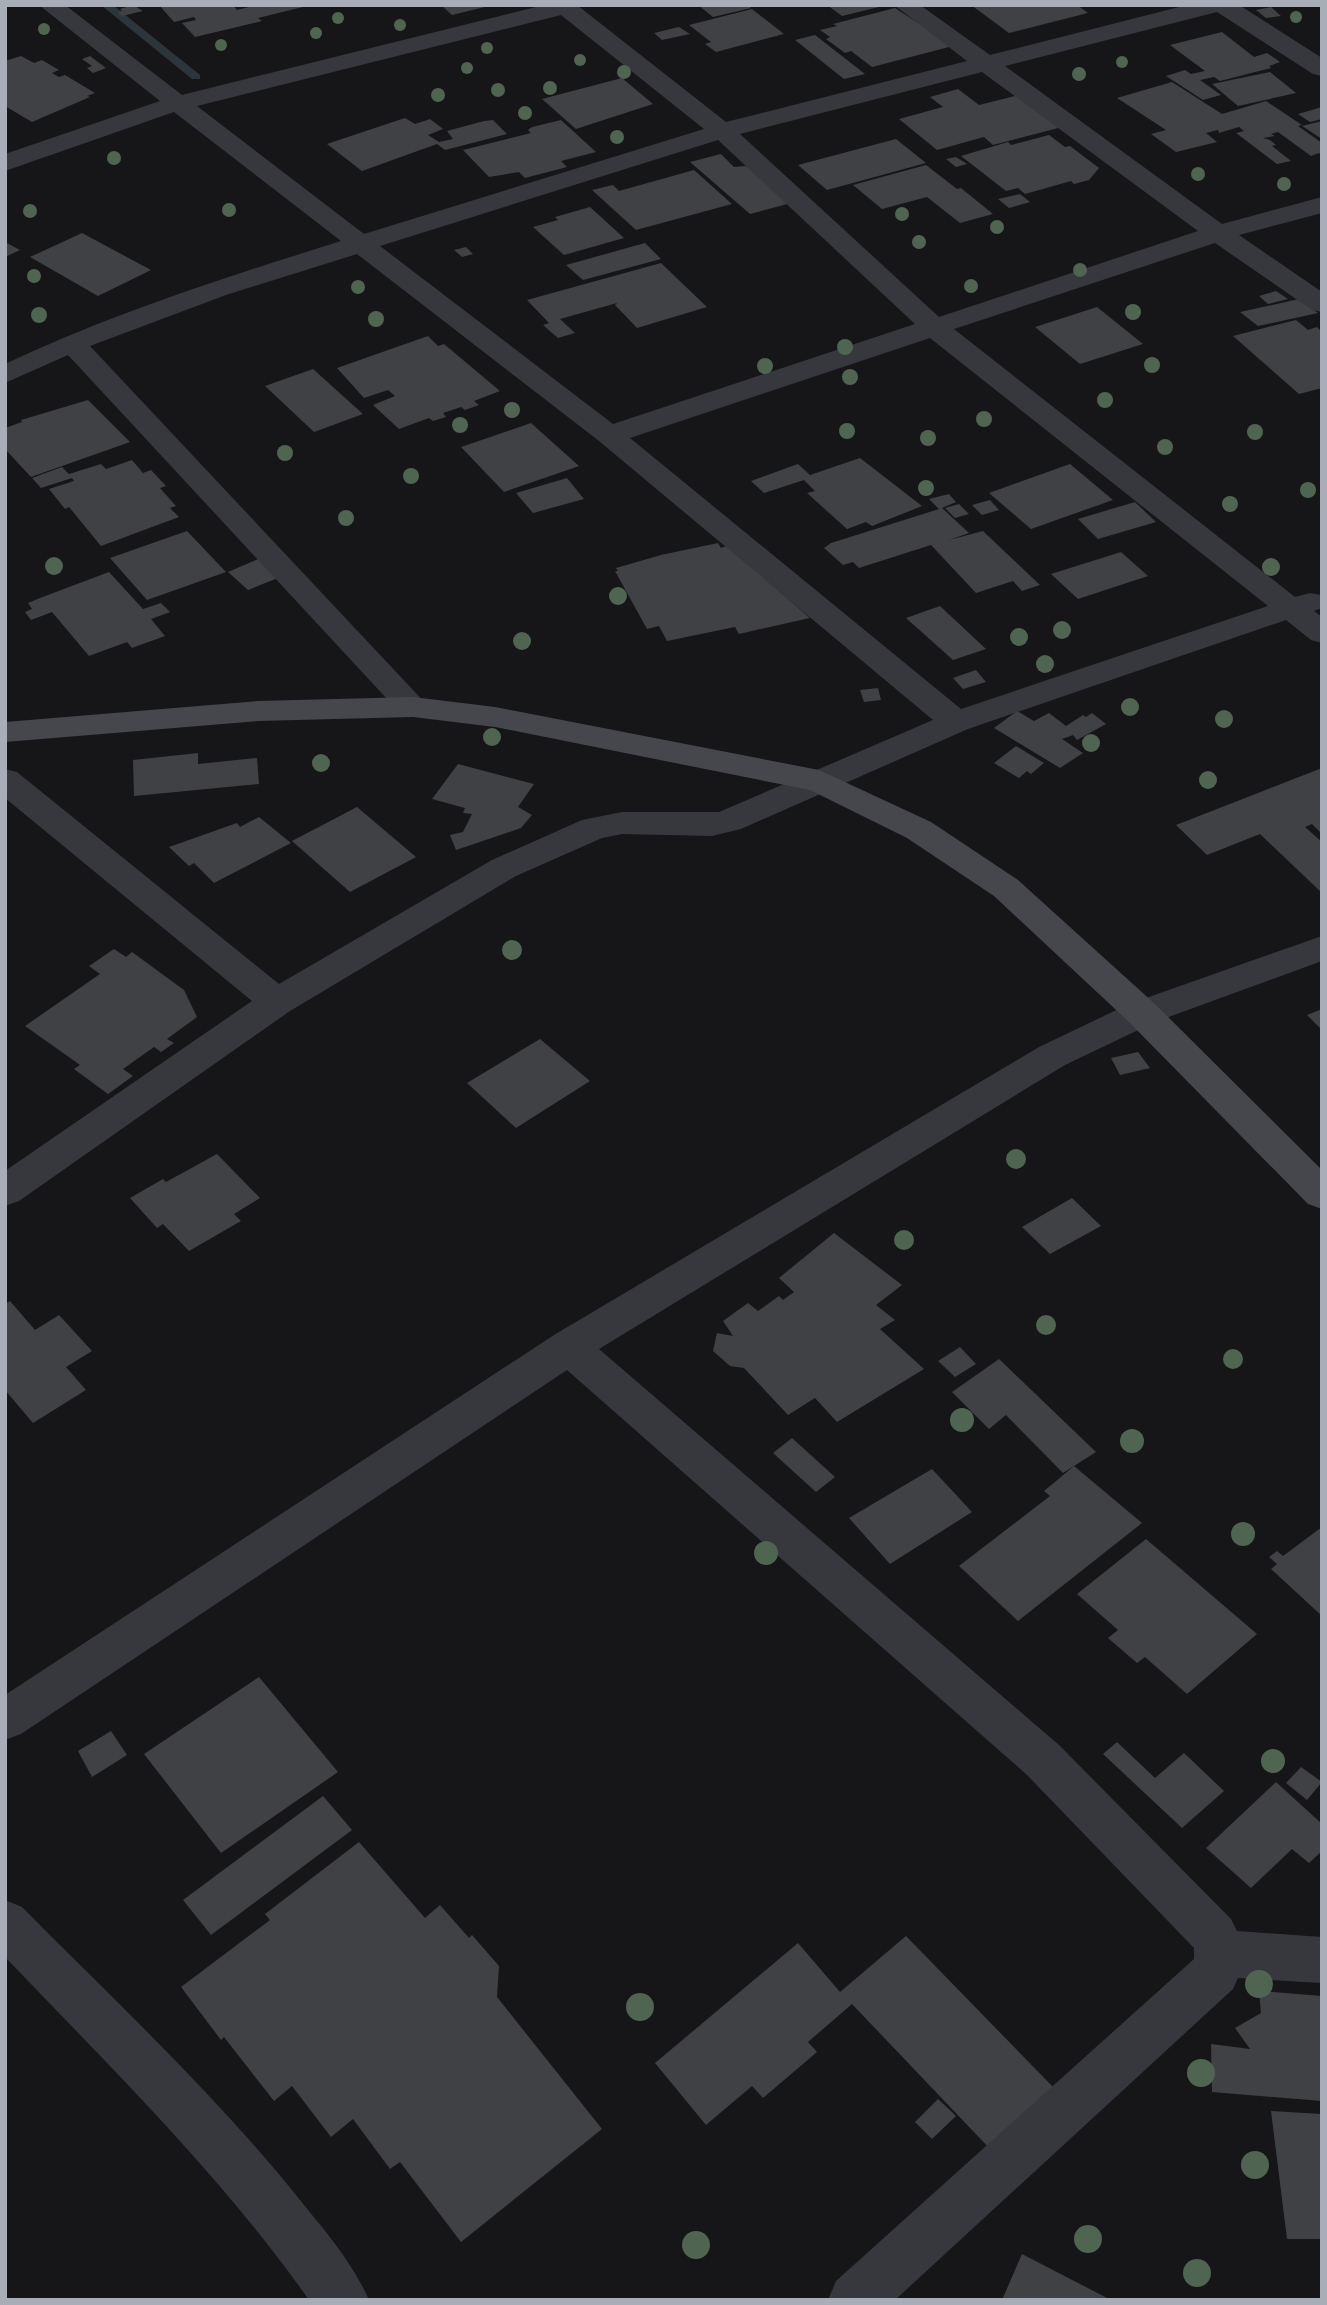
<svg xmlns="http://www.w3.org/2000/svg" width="1327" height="2305" font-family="'Asap Condensed',sans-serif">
<rect width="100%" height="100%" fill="#161618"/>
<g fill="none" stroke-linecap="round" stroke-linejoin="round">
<path fill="#2c353c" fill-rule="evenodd" d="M101,5H113L200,75V79H192Z"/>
</g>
<path fill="#404145" d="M133,5L143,11L122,16L118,12L122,11L120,9Z
M159,5H233L237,10L257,5L307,6L258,18L262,21L195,37L182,23L196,20L194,17L174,22Z
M441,5H489V6L452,15Z
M698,5H747L751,8L713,17Z
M827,5H883V6L842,16Z
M971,5H1077L1088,13L1009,33Z
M1271,7L1281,16L1266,18L1256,10Z
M895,8L953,46L872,67L851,51L845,53L826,39L830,37L820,30L837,26L833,24Z
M752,9L784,34L716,52L705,44L711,42L689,25Z
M679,27L690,34L662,40L654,33Z
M1222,32L1254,57L1267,53L1280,62L1269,66L1271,68L1220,81L1214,77L1200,80L1221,95L1203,100L1166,76L1185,70L1191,74L1205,71L1170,45Z
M815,35L865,74L844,79L795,40Z
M21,56L34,63L42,60L59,70L52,73L59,77L65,75L95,93L87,96L90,97L32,122L5,106V61Z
M90,56L106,68L93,73L87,68L92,66L82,59Z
M1270,72L1296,93L1238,106L1212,84Z
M622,78L653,104L576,129L542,99Z
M1172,82L1222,114L1266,101L1302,125L1298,126L1322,143V156L1319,153L1311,156L1278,132L1271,134L1275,136L1263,138L1270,140L1276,145L1272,146L1291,161L1277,164L1236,133L1244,131L1239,127L1219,133L1218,130L1206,133L1217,142L1176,152L1151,134L1166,130L1117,98Z
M958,89L979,105L1015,96L1066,126L993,145L984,137L937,150L899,119L943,107L930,97Z
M1322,107V119L1310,122L1298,114Z
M405,118L415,124L430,119L443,129L428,135L439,142L453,139L447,131L484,121L493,120L507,134L445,150L437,144L362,171L327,144Z
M561,120L596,152L561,161L567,167L525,178L519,172L489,177L463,150L531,133L528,130L532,127Z
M1322,121V139L1302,126Z
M1049,135L1065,147L1070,146L1099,168L1089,180L1074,184L1071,181L1025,194L1018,188L1006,191L961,156L1008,142L1011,145Z
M896,139L926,163L827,190L798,165Z
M721,154L734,167L746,166L791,203L750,214L690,162Z
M956,157L967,164L956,167L946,159Z
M926,165L957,189L961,188L993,214L960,223L927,197L882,209L853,185Z
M694,170L732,204L636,230L592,190L613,185L619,191Z
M1020,194L1030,202L1009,208L998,199Z
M590,207L624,238L564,255L533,227L558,220L555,217Z
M82,233L151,270L98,296L30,257Z
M5,242L20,250L5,257Z
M645,243L661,259L583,280L566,265Z
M466,247L473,254L462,257L454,250Z
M661,263L707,307L637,328L615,305L617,303L560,319L575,333L558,338L543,325L549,323L527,300Z
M1276,291L1288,299L1268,304L1259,296Z
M1299,299L1318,313L1258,326L1240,312Z
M1097,307L1143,344L1080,364L1035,327Z
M1296,320L1308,330L1317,327L1322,332V388L1299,394L1233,336Z
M428,336L438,346L444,344L500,391L474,401L479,405L465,410L461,407L443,413L446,417L433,421L429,418L399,429L373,405L395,396L388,390L364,398L337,368Z
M313,369L363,414L314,432L265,386Z
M88,400L130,442L31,477L5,449V428L22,422L21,420Z
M531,423L579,466L504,492L461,447Z
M860,458L922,506L872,526L866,522L847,529L807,493L815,491L804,480L764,493L751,481L798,464L810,475Z
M132,460L143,473L151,470L166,486L160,488L176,506L170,508L179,517L101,546L69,507L65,509L49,489L74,481L72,478L41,488L32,478L62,467L69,474L101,464L106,469Z
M1070,464L1113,500L1031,529L989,493Z
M567,478L584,499L533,513L516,493Z
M949,494L956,502L942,508L969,533L949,540L983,531L1040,585L1022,591L1013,581L976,593L931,545L859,568L853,562L843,565L824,548L831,543L939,509L929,499Z
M990,500L999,510L982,515L972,505Z
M1135,502L1156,522L1098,539L1078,519Z
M959,504L969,514L955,518L945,508Z
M187,531L226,572L147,600L110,558Z
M718,543L721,548L727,546L810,618L739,634L735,627L667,641L659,626L647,629L615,571H618L616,568L661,555Z
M1121,552L1148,576L1078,599L1051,574Z
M263,557L283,576L248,590L228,572Z
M109,572L143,609L161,603L170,612L151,619L165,636L132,648L127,642L89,656L52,612L31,620L25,612L32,609L28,603L40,598Z
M940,606L986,649L953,660L906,618Z
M976,670L986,682L963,689L953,678Z
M878,688L881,700L864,702L860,690Z
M1017,711L1034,721L1049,713L1066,726L1083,715L1086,717L1092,713L1106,724L1077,740L1073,735L1062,739L1083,753L1060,768L994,728Z
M1016,746L1044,763L1031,774L1027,771L1019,778L994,763Z
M198,753V764L257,758L259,784L134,796L133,760Z
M458,764L534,784L518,807L532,815L521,828L456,850L450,835L463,832L472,814L463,813L465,808L432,799Z
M1322,768V834L1312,824L1305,827L1322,842V893L1260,834L1207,855L1176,825Z
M357,807L416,857L350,892L292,841Z
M259,817L291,843L214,883L194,863L189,866L169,847L237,823L240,827Z
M114,949L126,957L132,952L184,990L197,1017L167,1039L174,1043L161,1052L154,1047L123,1069L133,1076L108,1094L74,1069L80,1065L25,1026L100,974L89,966Z
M1322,1009V1030L1307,1015Z
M540,1039L590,1081L516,1128L467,1083Z
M1138,1052L1150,1068L1120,1075L1111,1058Z
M217,1154L260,1198L234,1214L241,1221L189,1251L163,1224L157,1228L130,1198L163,1179L166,1182Z
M1072,1198L1101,1226L1050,1254L1022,1227Z
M834,1233L902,1285L876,1305L895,1320L880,1329L924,1369L837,1422L815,1398L788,1415L744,1368L730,1366L713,1351L717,1333L733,1336L723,1321L748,1303L758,1311L779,1296L783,1300L794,1292L779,1278Z
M10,1301L35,1330L59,1315L92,1351L66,1367L86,1390L33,1423L5,1390V1304Z
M960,1347L976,1364L955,1377L938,1361Z
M999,1359L1096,1452L1063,1473L1006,1415L989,1429L952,1392Z
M792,1438L835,1477L816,1492L773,1453Z
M1074,1466L1142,1523L1018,1621L959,1566L1050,1496L1044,1491Z
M932,1469L972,1512L890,1564L849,1518Z
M1322,1527V1616L1271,1569L1277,1564L1269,1557L1277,1551L1283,1556Z
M1146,1539L1257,1634L1187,1694L1145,1657L1137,1663L1108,1638L1118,1630L1077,1594Z
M259,1677L338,1772L221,1853L144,1754Z
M111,1731L127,1755L92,1777L78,1751Z
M1117,1742L1155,1778L1184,1753L1224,1791L1182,1828L1103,1754Z
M1301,1767L1322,1782L1307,1800L1286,1783Z
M1276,1782L1322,1824V1851L1309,1863L1292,1849L1251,1888L1206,1848Z
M323,1796L352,1830L211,1935L183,1900Z
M359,1842L425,1918L440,1905L469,1938L472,1935L499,1966L497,1997L602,2129L461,2242L400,2162L390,2169L353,2119L331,2137L292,2086L274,2101L224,2037L221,2040L181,1987L270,1920L265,1914Z
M906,1936L1053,2087L992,2151L852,2004L808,2042L817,2052L763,2098L752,2086L706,2125L655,2063L798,1943L840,1992Z
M1259,1991L1322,1996V2101L1212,2092L1211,2044L1250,2049L1235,2028L1261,2013Z
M938,2099L956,2116L932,2139L915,2122Z
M1271,2111L1322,2114V2239H1287Z
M1022,2254L1111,2300H1002Z"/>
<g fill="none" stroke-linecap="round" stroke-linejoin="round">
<path fill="#37383d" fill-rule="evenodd" d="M39,5H65L182,95L544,5H577L726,122L967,61L894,5H920L990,55L1187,5H1239L1322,58V76L1313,74L1217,12L1005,66L1222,224L1322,197V213L1239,235L1322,292V312L1312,310L1215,243L954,329L1295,597L1310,593L1321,595L1322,608L1314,611L1322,617V643L1311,640L1286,620L968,729L741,829L712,836L622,834L602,838L516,876L290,1011L19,1201L5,1206V1171L252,1001L5,798V769L17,772L279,984L492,860L582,820L622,812H719L933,720L599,441L357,254L226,295L90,346L429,707L425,714L413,717L401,714L68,355L5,383V364C113,313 227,277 341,241L174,112L5,171V154L160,101ZM561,15L704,129L364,234L197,106ZM982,72L1198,231L939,317L740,134ZM718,140L915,324L613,424L380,246ZM930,338L1268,606L961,709L630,438Z
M1322,936V961L1155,1022L1065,1065L599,1349L1059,1745L1231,1919L1237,1931L1322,1937V1983L1238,1978L1233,1989L895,2300H828L836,2281L1194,1959V1948L1027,1775L567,1370L21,1734L5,1740V1695L554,1335L1039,1047L1129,1004Z
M5,1900L22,1907C116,2002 216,2095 300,2200C325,2231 353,2263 369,2300H309C221,2175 111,2068 5,1957Z"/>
<path fill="#45474d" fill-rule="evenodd" d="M413,697L495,707L819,770L931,822L1018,880L1155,1004L1322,1170V1209L1308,1204L1129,1022L994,896L907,838L810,790L495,727L413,717L258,721L5,742V722L258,701Z"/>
</g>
<g fill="#506452">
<circle cx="1296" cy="17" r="6"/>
<circle cx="338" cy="18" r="6"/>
<circle cx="400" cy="25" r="6"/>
<circle cx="44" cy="29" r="6"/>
<circle cx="316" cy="33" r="6"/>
<circle cx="221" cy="45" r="6"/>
<circle cx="487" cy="48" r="6"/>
<circle cx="580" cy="60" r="6"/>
<circle cx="1122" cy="62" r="6"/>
<circle cx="467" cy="68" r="6"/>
<circle cx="624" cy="72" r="7"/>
<circle cx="1079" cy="74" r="7"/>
<circle cx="550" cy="88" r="7"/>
<circle cx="498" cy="90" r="7"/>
<circle cx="438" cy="95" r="7"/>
<circle cx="525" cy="113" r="7"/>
<circle cx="617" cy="137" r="7"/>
<circle cx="114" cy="158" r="7"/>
<circle cx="1198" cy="174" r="7"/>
<circle cx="1284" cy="184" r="7"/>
<circle cx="229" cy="210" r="7"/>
<circle cx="30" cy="211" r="7"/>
<circle cx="902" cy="214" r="7"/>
<circle cx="997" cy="227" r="7"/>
<circle cx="919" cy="242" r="7"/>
<circle cx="1080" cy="270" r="7"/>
<circle cx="34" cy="276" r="7"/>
<circle cx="971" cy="286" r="7"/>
<circle cx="358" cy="287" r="7"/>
<circle cx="1133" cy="312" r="8"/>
<circle cx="39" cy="315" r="8"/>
<circle cx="376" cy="319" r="8"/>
<circle cx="845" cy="347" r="8"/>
<circle cx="1152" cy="365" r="8"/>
<circle cx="765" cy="366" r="8"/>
<circle cx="850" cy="377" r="8"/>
<circle cx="1105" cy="400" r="8"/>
<circle cx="512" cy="410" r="8"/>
<circle cx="984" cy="419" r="8"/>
<circle cx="460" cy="425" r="8"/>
<circle cx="847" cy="431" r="8"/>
<circle cx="1255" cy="432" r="8"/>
<circle cx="928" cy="438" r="8"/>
<circle cx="1165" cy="447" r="8"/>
<circle cx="285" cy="453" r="8"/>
<circle cx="411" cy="476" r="8"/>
<circle cx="926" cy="488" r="8"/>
<circle cx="1308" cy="490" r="8"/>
<circle cx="1230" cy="504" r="8"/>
<circle cx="346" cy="518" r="8"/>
<circle cx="54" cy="566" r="9"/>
<circle cx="1271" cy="567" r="9"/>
<circle cx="618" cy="596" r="9"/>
<circle cx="1062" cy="630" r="9"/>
<circle cx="1019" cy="637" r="9"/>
<circle cx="522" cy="641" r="9"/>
<circle cx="1045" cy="664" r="9"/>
<circle cx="1130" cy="707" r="9"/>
<circle cx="1224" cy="719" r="9"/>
<circle cx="492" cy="737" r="9"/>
<circle cx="1091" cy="743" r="9"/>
<circle cx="321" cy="763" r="9"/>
<circle cx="1208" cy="780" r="9"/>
<circle cx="512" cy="950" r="10"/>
<circle cx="1016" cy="1159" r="10"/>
<circle cx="904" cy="1240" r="10"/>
<circle cx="1046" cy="1325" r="10"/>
<circle cx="1233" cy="1359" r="10"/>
<circle cx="962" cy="1420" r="12"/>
<circle cx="1132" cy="1441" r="12"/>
<circle cx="1243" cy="1534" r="12"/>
<circle cx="766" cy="1553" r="12"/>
<circle cx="1273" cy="1761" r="12"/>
<circle cx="1259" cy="1984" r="14"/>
<circle cx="640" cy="2007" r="14"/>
<circle cx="1201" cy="2073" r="14"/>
<circle cx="1255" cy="2165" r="14"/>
<circle cx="1088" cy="2239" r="14"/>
<circle cx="696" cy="2245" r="14"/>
<circle cx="1197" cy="2273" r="14"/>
</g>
<rect width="1327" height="2305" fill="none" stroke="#a8adb8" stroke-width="14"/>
</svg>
